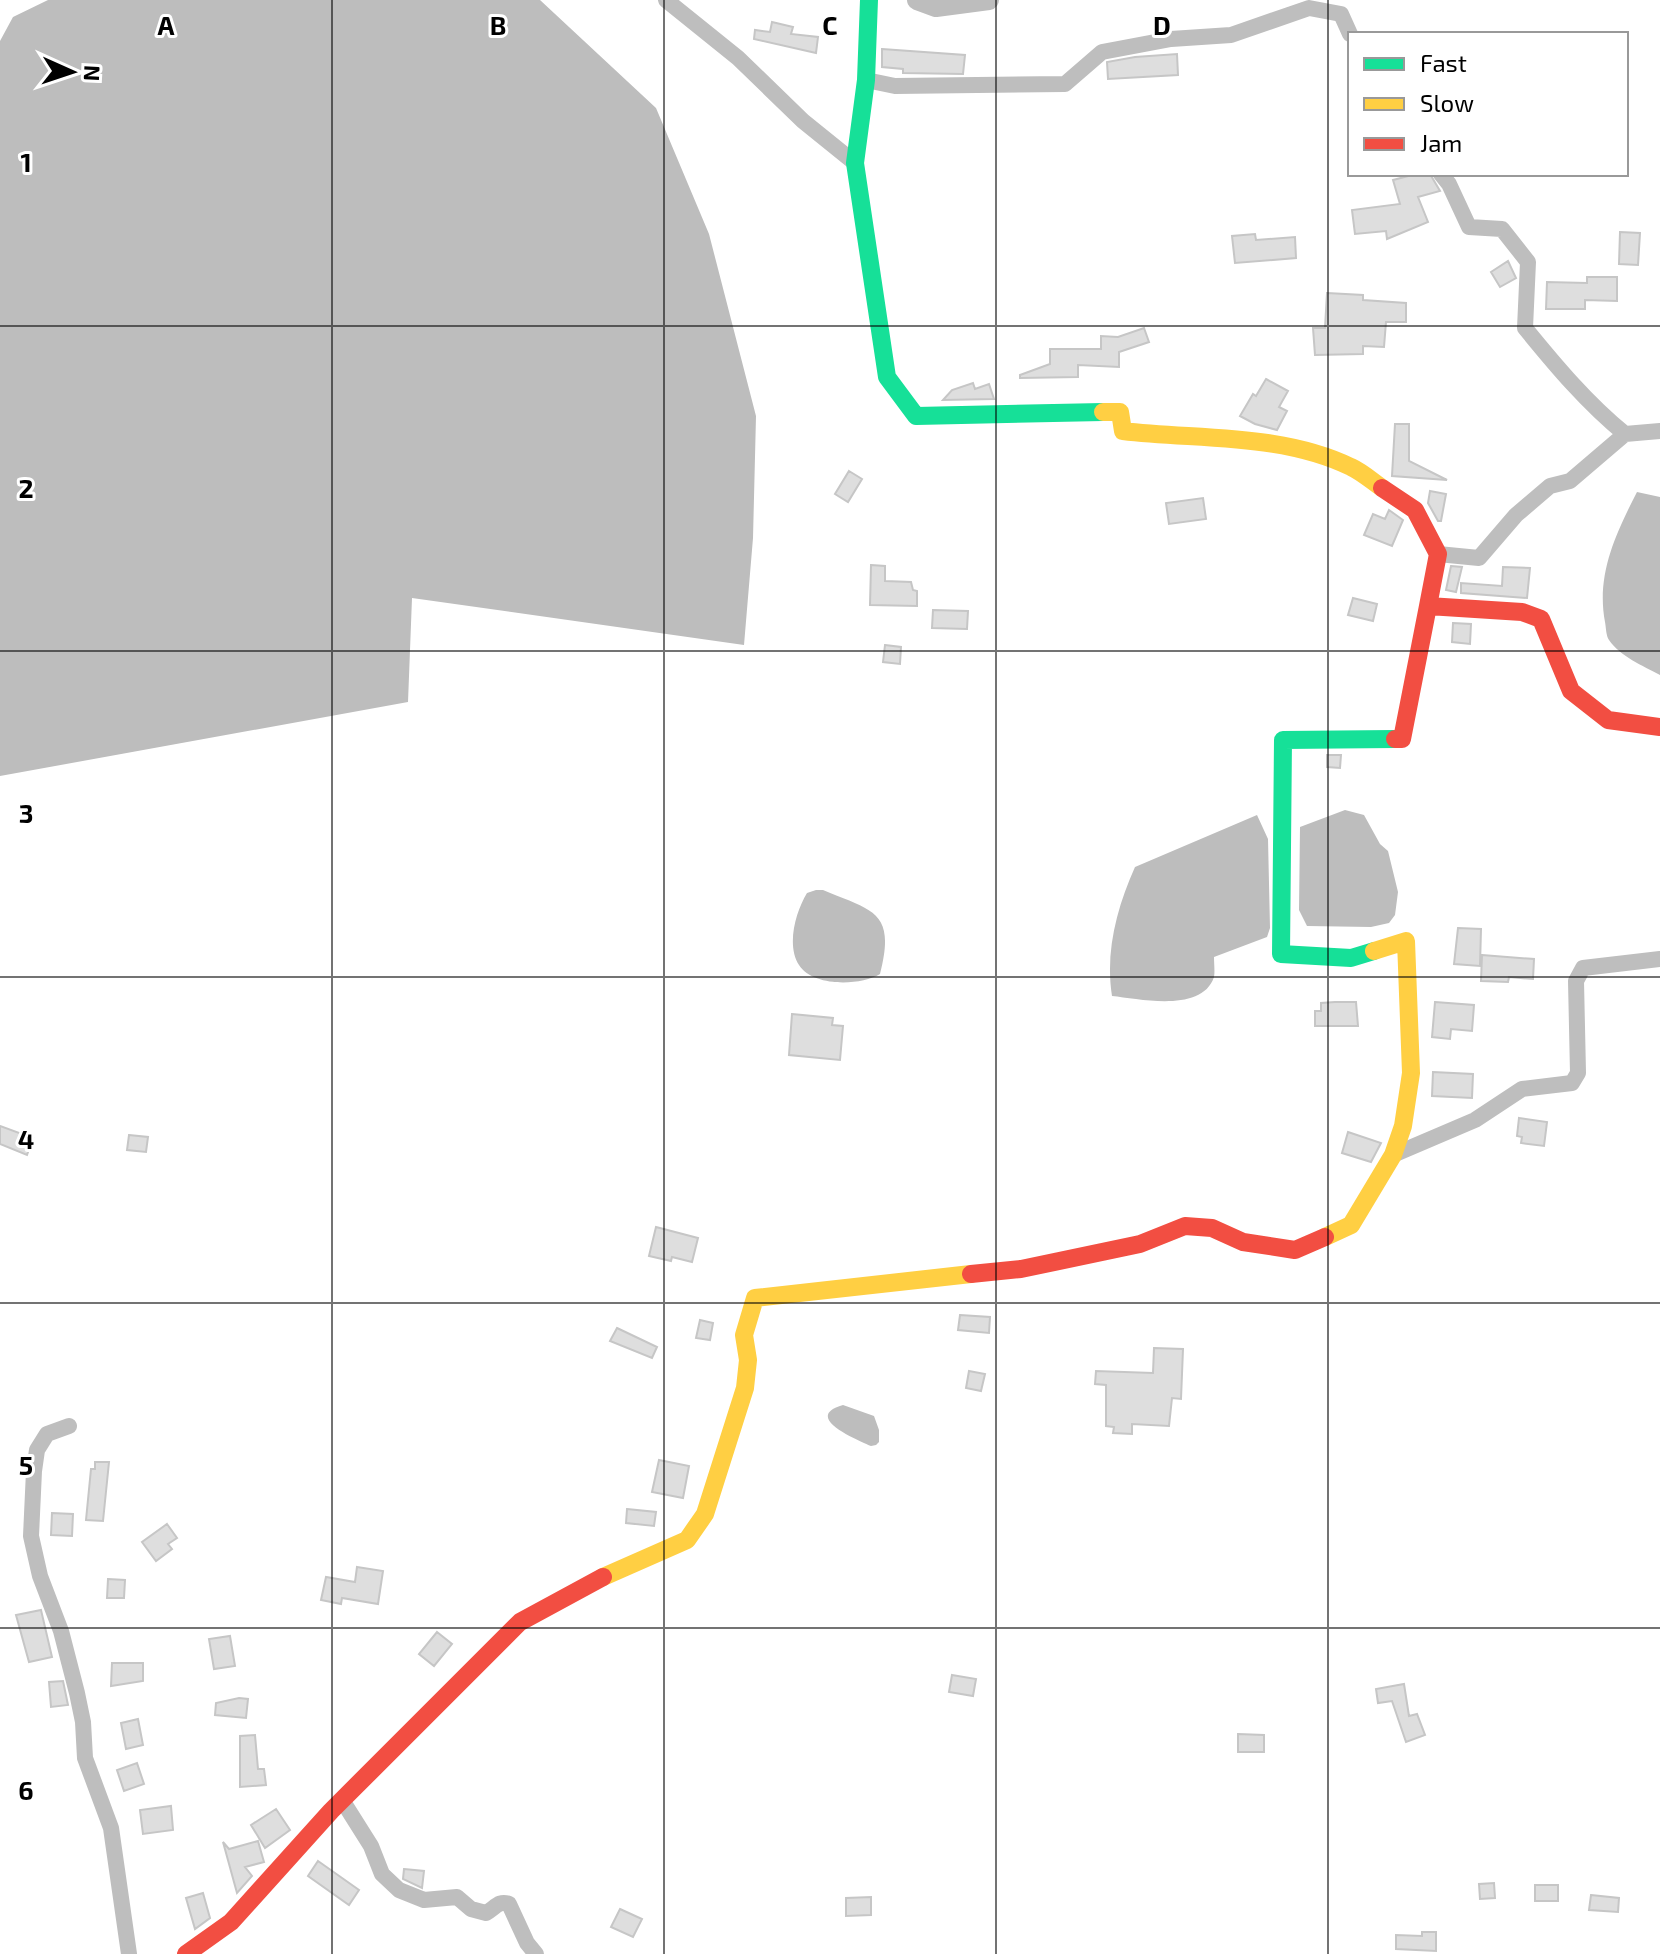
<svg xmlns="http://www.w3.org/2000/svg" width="1660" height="1954" font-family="'Exo 2',sans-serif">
<rect width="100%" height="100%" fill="#fff"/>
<path fill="#bdbdbd" d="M48,0H540L656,108L709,234L756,416L753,538L744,645L412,598L408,702L0,776V41L13,17Z
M1637,492L1660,497V675C1643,666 1620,656 1609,640C1606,636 1606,627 1605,622C1596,575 1616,533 1637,492Z
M1345,810L1364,815L1380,844L1388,851L1398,892L1395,915L1389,923L1371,927L1307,926L1299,910L1300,827Z
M1257,815L1268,839L1270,928L1267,937L1214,957C1214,963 1215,972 1214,977C1202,1013 1140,999 1112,996C1105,952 1117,907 1135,867Z
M816,890H823C873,911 896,911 880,974C860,986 813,987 799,965C786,945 796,911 807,893Z
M843,1405L874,1416L879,1430V1442L876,1445L871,1446C858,1440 801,1417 843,1405Z"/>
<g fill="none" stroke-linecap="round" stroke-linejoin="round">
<path stroke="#bdbdbd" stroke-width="20" d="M917,0L936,7L989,0"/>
</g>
<path fill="#dedede" stroke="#c6c6c6" stroke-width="2" d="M772,22L793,27L791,34L818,37L816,53L754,39L755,30L770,32Z
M882,49L965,55L963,74L903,73V69L882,67Z
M1177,54L1178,75L1108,79L1107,62L1135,57Z
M1416,174H1430L1440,191L1418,197L1428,222L1387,239L1386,231L1355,234L1352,210L1400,204L1393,180Z
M1620,232L1640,233L1638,265L1619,264Z
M1255,234L1256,240L1295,237L1296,258L1235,263L1232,236Z
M1508,261L1516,278L1500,287L1491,272Z
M1587,277H1617V301L1585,300V309H1546L1547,282L1587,283Z
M1327,293L1363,295V300L1406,303V322H1386L1384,347L1363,346V354L1315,355L1313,328H1325Z
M1144,328L1149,342L1119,352V367L1078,365V377L1020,378V375L1050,364V349H1101V336L1118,337Z
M1266,379L1288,391L1279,407L1287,411L1277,430L1255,424L1240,416L1253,394L1256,396Z
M973,383L975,389L989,384L994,399L943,400L952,390Z
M1395,424H1409V461L1447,480L1392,476Z
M849,471L862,479L848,502L835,494Z
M1430,491L1446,494L1441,521H1438L1428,503Z
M1203,498L1206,519L1169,524L1166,503Z
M1389,510L1403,520L1392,546L1364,535L1373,514L1385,519Z
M871,565L885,566V581L911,582L913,590L917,591V606L870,605Z
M1451,566L1462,567L1456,592L1446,590Z
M1503,567L1530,568L1527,598L1461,593V583L1502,586Z
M1353,598L1377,604L1373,621L1348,615Z
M933,610L968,611L967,629L932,628Z
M1453,623L1471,624L1470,644L1452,642Z
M885,645L901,647L900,664L883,662Z
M1327,755H1341L1340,768L1327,767Z
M1458,928L1481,929L1480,966L1454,964Z
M1482,955L1534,959L1533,979L1509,977L1508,982L1481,981Z
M1335,1002H1356L1358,1026H1315V1011H1321V1003Z
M1435,1002L1474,1005L1472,1031L1451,1029L1450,1039L1432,1037Z
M792,1014L833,1018L832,1025L843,1026L840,1060L789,1055Z
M1433,1072L1473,1074L1472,1098L1432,1096Z
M1519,1118L1547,1122L1544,1146L1521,1143L1522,1137L1517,1136Z
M0,1126L33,1138L27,1155L0,1144Z
M1348,1132L1381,1143L1371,1162L1342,1153Z
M129,1135L148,1137L146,1152L127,1150Z
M656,1227L698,1238L692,1262L672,1257L671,1261L649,1256Z
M960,1315L990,1317L989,1333L958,1330Z
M700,1320L713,1323L710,1340L696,1338Z
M617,1328L657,1347L652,1358L610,1341Z
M1154,1348L1183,1349L1181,1399L1172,1398L1169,1426L1132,1424V1434L1113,1433L1114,1427L1106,1426V1385L1095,1384L1096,1371L1153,1373Z
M969,1371L985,1374L981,1391L966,1388Z
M659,1460L689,1466L683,1498L652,1492Z
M95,1462H109L103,1521L86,1520L91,1469H95Z
M627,1509L656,1512L654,1526L626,1523Z
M52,1513L73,1514L72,1536L51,1535Z
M167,1524L177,1538L168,1544L172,1549L156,1561L142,1542Z
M357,1567L383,1571L378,1604L342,1598L341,1604L321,1600L326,1577L355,1582Z
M108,1579L125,1580L124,1598H107Z
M41,1610L52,1657L29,1662L16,1615Z
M437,1632L452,1644L434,1666L419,1654Z
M230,1636L235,1666L214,1669L209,1639Z
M112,1663H143V1681L111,1686Z
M952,1675L976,1679L973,1696L949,1692Z
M63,1681L68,1705L51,1707L49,1682Z
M1404,1684L1409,1716L1417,1714L1425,1735L1406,1742L1392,1701L1378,1703L1376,1689Z
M239,1698L248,1699L246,1718L215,1715L216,1703Z
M138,1719L143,1745L126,1749L121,1723Z
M1238,1734L1264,1735V1752H1238Z
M255,1735L258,1769H264L266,1785L240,1787V1736Z
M137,1763L144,1784L124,1791L117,1770Z
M171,1806L173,1830L143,1834L140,1810Z
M276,1809L290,1830L265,1848L251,1825Z
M258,1841L264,1862L245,1867L252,1876L237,1893L223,1842L229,1849Z
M318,1861L359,1890L349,1905L308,1876Z
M404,1869L424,1871L422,1888L403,1879Z
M1494,1883L1495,1898L1480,1899L1479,1884Z
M1535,1885H1558V1901H1535Z
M203,1893L210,1918L195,1929L186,1898Z
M1591,1895L1619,1898L1618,1912L1589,1910Z
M871,1897V1915L846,1916V1898Z
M620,1909L642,1919L633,1937L611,1927Z
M1422,1932H1436V1951L1396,1949V1935L1422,1936Z"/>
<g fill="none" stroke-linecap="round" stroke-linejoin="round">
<path stroke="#bebebe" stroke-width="16" d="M666,0L738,58L803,121L855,163
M866,80L895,86L1065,84L1102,52L1171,39L1231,35L1309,8L1341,14L1350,34
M1441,174L1449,184L1469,227L1502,229L1528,262L1525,328C1556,366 1587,403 1625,434
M1438,554L1479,558L1516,515L1550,486L1570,481L1625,434L1660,431
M1393,1155L1475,1120L1522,1089L1572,1083L1578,1073L1576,981L1583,968L1660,959
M69,1426L47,1434L37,1450L34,1471L31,1536L40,1576L61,1631L77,1693L83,1722L85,1758L111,1828L129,1954
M342,1800L371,1846L382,1874L399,1890L424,1900L457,1897L471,1909L486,1913C495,1908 499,1900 509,1904L527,1943L536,1954"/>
<path stroke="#16e098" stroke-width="18" d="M869,0L866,80L855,163L887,377L916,416L1103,412
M1374,951L1351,958L1281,954L1283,740L1395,739"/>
<path stroke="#ffcf43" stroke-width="18" d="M1103,412H1120L1123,431C1198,440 1281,433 1351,467C1362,472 1372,481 1382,488
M1325,1237L1351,1225L1393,1155L1403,1126L1411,1073L1406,941L1374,951
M603,1577L687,1540L705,1514L745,1388L748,1360L744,1335L755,1298L971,1274"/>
<path stroke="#f24e42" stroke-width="18" d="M1382,488L1415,510L1438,554L1428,606
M1395,739H1402L1428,606L1522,612L1541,619L1571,691L1608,720L1660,727
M971,1274L1021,1269L1140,1244L1185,1226L1212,1228L1243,1242L1295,1250L1325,1237
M186,1954L231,1922L331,1811L520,1622L603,1577"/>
</g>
<path fill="none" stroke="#000" stroke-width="2" stroke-opacity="0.55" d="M332,0V1954M664,0V1954M996,0V1954M1328,0V1954M0,326H1660M0,651H1660M0,977H1660M0,1303H1660M0,1628H1660"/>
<g font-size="26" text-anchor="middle" font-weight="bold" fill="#000" stroke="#fff" stroke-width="6" stroke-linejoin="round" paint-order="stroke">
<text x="166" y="35">A</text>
<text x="498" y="35">B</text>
<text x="830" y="35">C</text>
<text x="1162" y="35">D</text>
<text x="26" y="172">1</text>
<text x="26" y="498">2</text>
<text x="26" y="823">3</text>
<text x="26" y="1149">4</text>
<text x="26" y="1475">5</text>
<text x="26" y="1800">6</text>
</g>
<rect x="1348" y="32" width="280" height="144" fill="#ffffff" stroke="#999999" stroke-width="2"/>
<rect x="1364" y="58" width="40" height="12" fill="#16e098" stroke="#999999" stroke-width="2"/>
<text x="1420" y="72" font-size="24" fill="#000000">Fast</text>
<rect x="1364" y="98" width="40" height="12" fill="#ffcf43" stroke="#999999" stroke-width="2"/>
<text x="1420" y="112" font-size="24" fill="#000000">Slow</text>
<rect x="1364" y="138" width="40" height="12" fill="#f24e42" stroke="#999999" stroke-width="2"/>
<text x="1420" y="152" font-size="24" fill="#000000">Jam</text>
<g transform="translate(72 72) rotate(93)" stroke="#ffffff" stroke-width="6" paint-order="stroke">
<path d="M0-6L14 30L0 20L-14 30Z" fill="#000000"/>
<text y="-12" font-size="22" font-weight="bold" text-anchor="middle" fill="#000000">N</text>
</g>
</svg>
